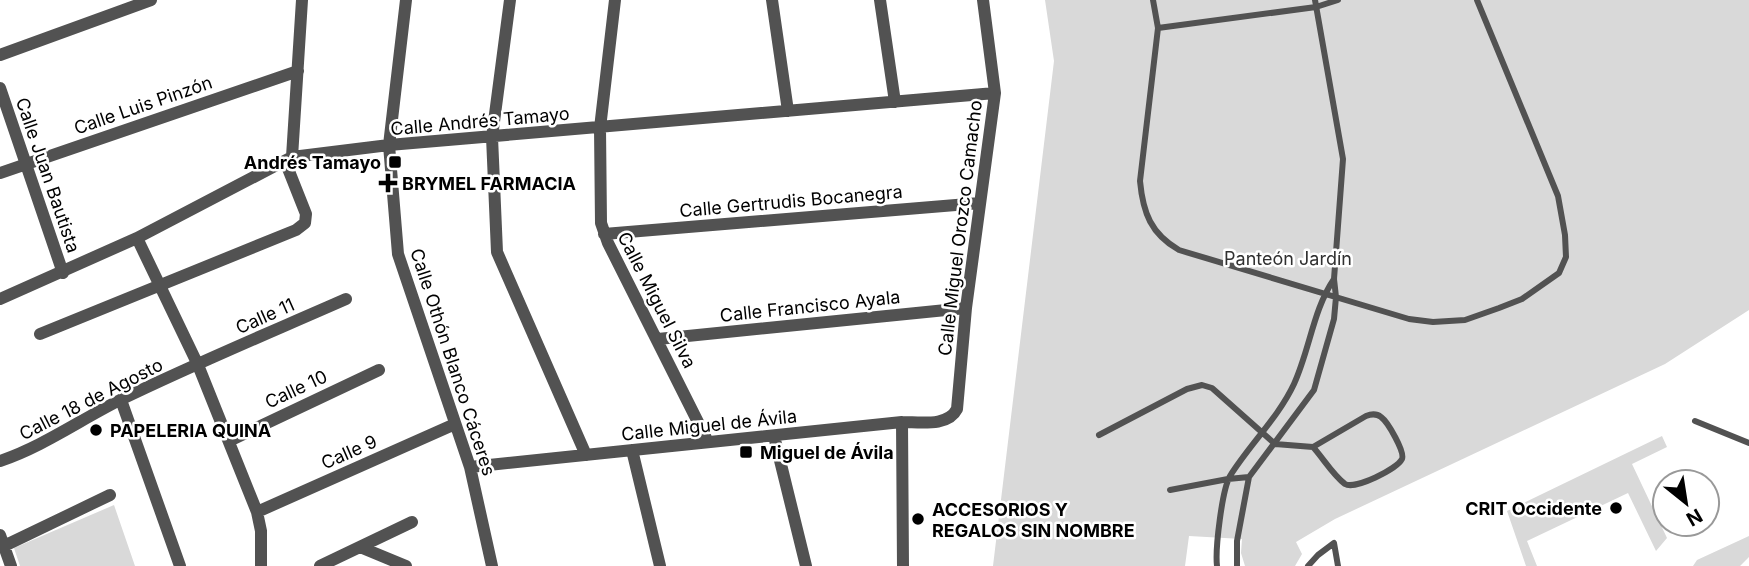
<svg xmlns="http://www.w3.org/2000/svg" width="1749" height="566" font-family="Inter,sans-serif">
<rect width="100%" height="100%" fill="#fff"/>
<path fill="#d9d9d9" d="M1045,0H1749V310L1665,364L1335,519L1296,542L1302,554L1295,566H1245L1241,553L1242,539L1189,536L1185,566H993L1054,61Z
M1662,436L1667,447L1632,464L1667,538L1656,551L1628,493L1527,541L1537,566H1526L1507,511Z
M114,505L135,566H20L14,548Z
M1749,536V557L1740,566H1693L1697,560Z"/>
<g fill="none" stroke-linecap="round" stroke-linejoin="round">
<path stroke="#525252" stroke-width="6" d="M1153,0L1158,28
M1338,0L1316,7L1158,28L1140,181C1143,213 1151,234 1179,250L1409,319L1433,322L1465,320L1499,308L1522,299L1559,273L1566,257L1565,235L1558,196L1477,0
M1695,421L1749,443
M1099,435L1187,389L1202,385L1212,388L1275,444L1313,447C1323,458 1333,475 1345,484C1355,490 1397,469 1402,459C1405,452 1388,422 1381,417C1376,413 1371,414 1366,416L1313,447
M1170,490L1228,479L1249,477
M1217,566C1215,549 1222,490 1230,476C1250,444 1278,418 1294,384C1310,349 1313,310 1334,279
M1237,566V541L1249,477L1314,390L1334,319L1336,297L1334,279L1343,159L1315,0
M1308,566L1318,555L1334,543L1338,566"/>
<path stroke="#525252" stroke-width="12" d="M406,0L389,145L398,254L470,467L492,566
M510,0L492,137L497,252L586,455
M615,0L600,128L601,223L608,243L708,442
M772,0L788,111
M880,0L895,102
M0,55L151,0
M0,88L63,273
M292,157L302,0
M0,173L298,71
M604,234L980,203
M137,238L198,365L257,512L261,531V566
M0,299L137,238L292,157L389,145L995,93
M40,334L296,230L305,223L306,214L285,161
M658,339L966,308
M121,400L180,566
M902,422L903,566
M774,436L806,566
M229,441L379,370
M632,450L660,566
M0,461C42,447 80,420 120,400C194,364 271,332 346,299
M470,467L902,422C920,422 948,427 957,409L966,308L995,93L983,0
M257,512L455,424
M0,535L11,566
M4,546L110,495
M360,547L406,566
M320,566L412,522"/>
</g>
<g fill="#000" stroke="#fff" stroke-width="2.5">
<rect x="388" y="155" width="14" height="14" rx="3.5"/>
<path d="M384.5 172.5h7v7h7v7h-7v7h-7v-7h-7v-7h7z"/>
<circle cx="96" cy="430" r="7"/>
<rect x="739" y="445" width="14" height="14" rx="3.5"/>
<circle cx="1616" cy="508" r="7"/>
<circle cx="918" cy="519" r="7"/>
</g>
<g text-anchor="middle" dominant-baseline="central" stroke-width="5" stroke-linejoin="round" paint-order="stroke">
<g font-size="18" fill="#000" stroke="#fff">
<text transform="translate(143 105) rotate(-19)">Calle Luis Pinzón</text>
<text transform="translate(480 121) rotate(-5)">Calle Andrés Tamayo</text>
<text transform="translate(48 175) rotate(71)">Calle Juan Bautista</text>
<text transform="translate(791 201) rotate(-5)">Calle Gertrudis Bocanegra</text>
<text transform="translate(960 228) rotate(-83)">Calle Miguel Orozco Camacho</text>
<text transform="translate(657 300) rotate(63)">Calle Miguel Silva</text>
<text transform="translate(810 306) rotate(-6)">Calle Francisco Ayala</text>
<text transform="translate(265 316) rotate(-24)">Calle 11</text>
<text transform="translate(453 362) rotate(72)">Calle Othón Blanco Cáceres</text>
<text transform="translate(296 389) rotate(-25)">Calle 10</text>
<text transform="translate(91 399) rotate(-27)">Calle 18 de Agosto</text>
<text transform="translate(709 425) rotate(-6)">Calle Miguel de Ávila</text>
<text transform="translate(349 452) rotate(-24)">Calle 9</text>
</g>
<g font-size="18" font-weight="bold" fill="#000" stroke="#fff" text-anchor="start">
<text x="381" y="162" text-anchor="end">Andrés Tamayo</text>
<text x="402" y="183">BRYMEL FARMACIA</text>
<text x="110" y="430">PAPELERIA QUINA</text>
<text x="760" y="452">Miguel de Ávila</text>
<text x="1602" y="508" text-anchor="end">CRIT Occidente</text>
<text x="932" y="509">ACCESORIOS Y<tspan x="932" dy="21">REGALOS SIN NOMBRE</tspan></text>
</g>
<g font-size="18" fill="#303030" stroke="#fff">
<text x="1288" y="258">Panteón Jardín</text>
</g>
</g>
<g transform="translate(1686 503) rotate(150)"><circle r="33" fill="#ffffff" stroke="#999999" stroke-width="2"/>
<path d="M0-5L12 26L0 18L-12 26Z" fill="#000000"/>
<text y="-10" font-size="19" font-weight="bold" text-anchor="middle" fill="#000000">N</text>
</g>
</svg>
